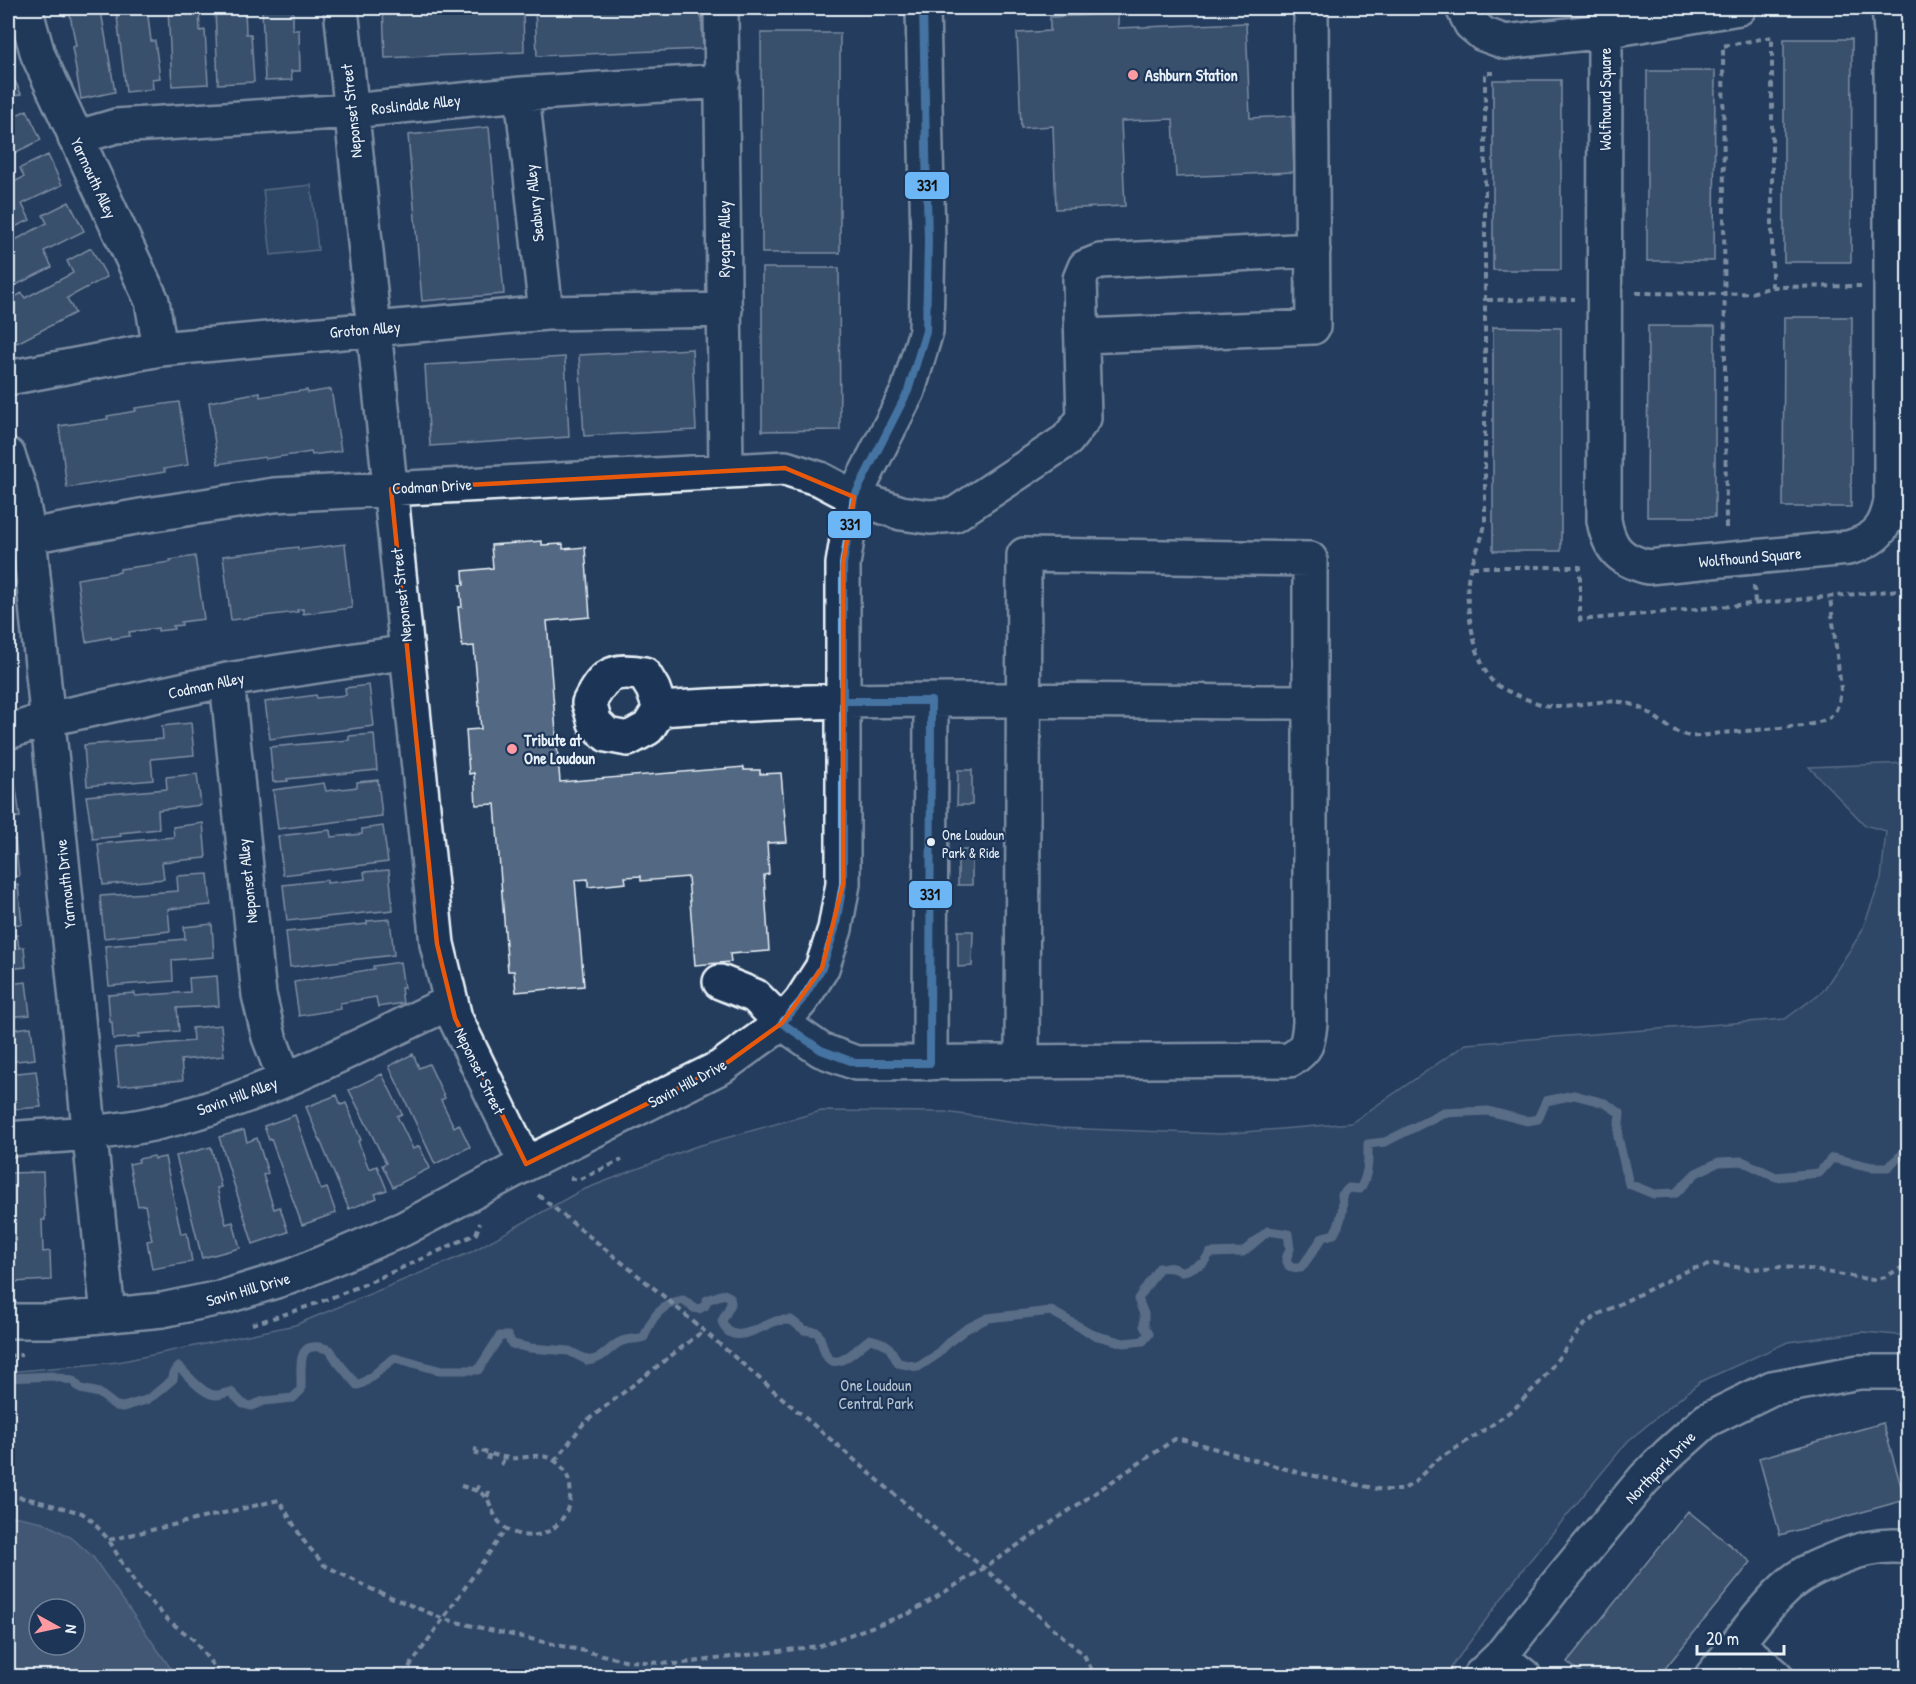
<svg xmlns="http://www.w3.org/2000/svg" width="1916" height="1684" font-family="'Patrick Hand',sans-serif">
<rect width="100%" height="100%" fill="#253d5d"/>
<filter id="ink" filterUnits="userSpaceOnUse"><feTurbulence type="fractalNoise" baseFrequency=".0167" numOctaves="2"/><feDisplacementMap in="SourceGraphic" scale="12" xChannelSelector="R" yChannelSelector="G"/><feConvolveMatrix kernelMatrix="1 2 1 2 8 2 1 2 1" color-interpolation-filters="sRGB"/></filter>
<g filter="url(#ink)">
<path fill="#3e5472" stroke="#93a2b5" stroke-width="1.5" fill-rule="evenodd" d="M311,185L318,250L271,255L263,190Z
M1908,763V1336L1863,1332L1788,1342L1700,1382L1628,1441L1523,1569L1445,1676H8V1372L118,1362L295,1325L471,1252L580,1191L694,1147L821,1111L945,1112L1059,1128L1221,1134L1351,1123L1466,1044L1785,1019L1823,991L1861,933L1881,879L1886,831L1865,825L1809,767ZM39,1609H75V1645H39Z"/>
<path fill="#657890" stroke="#99a8ba" stroke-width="1.5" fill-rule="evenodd" d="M8,1515L43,1522L72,1538L93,1557L176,1676H50L8,1667ZM39,1609H75V1645H39Z"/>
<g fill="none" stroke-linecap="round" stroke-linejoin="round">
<path stroke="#99a8ba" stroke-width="9" d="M8,1378L53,1376L73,1381L81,1389L99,1393L116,1406L123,1407L146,1400L154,1395L173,1379L174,1372L179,1367C189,1376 204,1396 217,1395C222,1395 226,1392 231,1392L243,1404L251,1406L264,1401L293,1398L301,1390C302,1366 294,1337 330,1350L337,1361L357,1385C369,1383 382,1365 395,1358L438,1370H478L500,1336H508L512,1344L530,1348L569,1351L587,1360V1361C604,1359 607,1349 620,1342C628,1338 636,1340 644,1337C652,1317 661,1304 683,1300L694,1308L699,1309L705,1306L707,1300L724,1294L730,1297L731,1304L722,1321C730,1348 760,1327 776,1321C781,1320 787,1320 791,1320L804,1330L817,1332C822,1339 822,1347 826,1355C836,1374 859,1346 870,1339C890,1344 888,1345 898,1363L918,1367L935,1356L949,1342L966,1329L988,1318L1051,1311L1094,1335L1124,1343L1143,1341L1149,1334L1144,1326V1314L1138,1299L1159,1268C1167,1267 1175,1267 1182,1272L1203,1263L1210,1253L1243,1252L1268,1231L1288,1234L1290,1249L1286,1259L1289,1266L1293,1268H1301L1323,1237L1334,1234C1341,1222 1344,1208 1342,1195L1349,1188L1360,1189C1369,1174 1368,1161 1368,1144L1385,1142L1443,1113L1488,1111L1527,1121L1538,1119L1546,1101L1574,1095L1605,1103L1620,1113L1618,1137L1629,1184L1654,1194L1676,1193L1696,1173L1719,1162L1742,1161L1776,1177L1819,1173L1832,1158L1872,1167H1888L1908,1149"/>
</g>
<path fill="#536782" stroke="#e8f1f8" stroke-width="1.5" d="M63,8H102L103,11H101L115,92L81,99L72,47L76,46L70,15L64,16Z
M116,8H147L151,41H155L160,78L152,79L153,89L126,92Z
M168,8H199L200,31L205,30L208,84L172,86Z
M215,8H245L246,34H251L254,82L218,84Z
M262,8H293V30H299L300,71H291L292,80L265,81Z
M383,8H523L524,52L385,58Z
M535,8H701L703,49L537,56Z
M1118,14V28L1246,23L1250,118L1292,116L1294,172L1176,177L1173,119L1121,121L1125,206L1056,209L1053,126L1021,128L1017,33L1050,31V17Z
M761,33H840V253H762Z
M1784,39H1852L1851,262H1784Z
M8,66L21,94L8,100Z
M1647,71H1715L1714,261H1647Z
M1493,80H1561V270H1493Z
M27,110L41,140L8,156V119Z
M489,127L504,294L422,301L408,135Z
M48,155L62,185L22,204L30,220L8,230V185L24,177L20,168Z
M69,202L84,231L44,251L52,267L8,289V244L47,223L43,215Z
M91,248L107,277L67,298L75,313L17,343L8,325V301L22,293L25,298L73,273L67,261Z
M762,268H839L840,430L762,431Z
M1784,317H1852L1851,507H1783Z
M1648,326H1715V517H1647Z
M1493,327L1561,328V551H1493Z
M692,349L696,430L584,436L579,355Z
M565,357L569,437L430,446L425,365Z
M331,389L341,451L312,455L311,452L265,459V457L218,464L209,402L260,392V397L307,390L308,393Z
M179,402L188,465L164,469L165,472L67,488L59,426L108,419L107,416L136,411L135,408Z
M542,541V545L563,544V549L585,547L590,617L547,621L560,782L744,767V770H760V774L781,773L787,842L767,843L769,874L764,875L769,951L730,954L731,962L695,965L688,877L641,881V876L625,877L626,883L588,887V879L575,880L584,986L516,992L514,971H508L495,804L476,805L474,773L469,774L466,730L481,729L474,646L462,647L458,607H462L460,585H464L463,571L493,568L491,545Z
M345,544L352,608L303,614V609L297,610L298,612L231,620L223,556L298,547V550Z
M195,556L204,619L181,622L182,625L173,626L174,629L158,631V628L129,632L130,636L111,639V637L86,642L77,579L120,572V569L171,562L170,560Z
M369,685L374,726L270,739L265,702L316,695L317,698L346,695L345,688Z
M191,723L194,755L151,759L153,780L87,786L84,745L163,739L162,726Z
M374,734L377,770L287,779L288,781L273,782L270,747L349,740V736Z
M958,770H972V805H957Z
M14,774L20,817L8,818V775Z
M197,774L201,805L158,810L159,829L120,833L121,836L93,839L86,796L167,789L166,777Z
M378,780L382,816L278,829L273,790L324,783L326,791L357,787V782Z
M203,823L206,858L162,862L164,879L103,885L98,844L174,837L173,827Z
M383,826L388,862L283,875L278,836L330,830L331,837L362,834V829Z
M15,839L19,876L8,877V840Z
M958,850H972V885H958Z
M389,870L393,910L287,921L283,885L327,880V883L365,879L364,872Z
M208,874L211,905L168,909L170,931L104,938L100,896L178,891L177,876Z
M18,885L22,924L8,925V886Z
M390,919L394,955L290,967L286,932L367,924V921Z
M212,924L214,957L172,960L173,981L109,986L105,946L185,939L184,927Z
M958,931H973L972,966L958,967Z
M17,935L19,948L24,947L26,967L8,969V936Z
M400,962L404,988H401L403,1003L378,1007L376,997L340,1003L341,1009L299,1016L294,982L374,969L373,966Z
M217,976L219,1006L177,1008L179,1031L139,1034L140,1037L113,1039L112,1022H110L108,995L135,993V996L190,992L189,978Z
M26,982L30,1015L8,1017V984Z
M221,1025L224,1056L181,1060L183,1080L119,1086L115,1048L193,1041L192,1028Z
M31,1027L35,1059L8,1062V1030Z
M413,1054L419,1068L429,1064L445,1098L441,1100L454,1127L459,1124L470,1147L435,1164L389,1066Z
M36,1071L41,1107L15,1109V1104H8V1074Z
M382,1074L402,1114L397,1116L413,1149L419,1146L430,1168L393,1187L382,1165L386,1163L349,1090Z
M337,1095L341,1105L346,1103L361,1140L358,1141L369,1169L377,1166L387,1190L375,1194L377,1198L349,1209L306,1107Z
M295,1115L321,1190L327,1188L336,1213L302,1225L271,1139L269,1140L264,1126Z
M244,1130L247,1142L257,1138L268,1173L263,1175L274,1209L280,1207L288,1232L253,1244L219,1137Z
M211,1147L221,1187L217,1188L226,1224L233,1222L240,1248L202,1258L176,1156Z
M154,1156L155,1159L165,1157L181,1234L187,1233L192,1262L152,1269L147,1241L152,1240L145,1205L138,1206L129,1164L139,1162L138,1159Z
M43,1172L45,1220H42L43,1252L50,1251L51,1280L13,1282L12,1254H14L10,1173Z
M1883,1423L1905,1500L1780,1535L1759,1458Z
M1688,1511L1751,1562L1659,1676H1585L1567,1662Z"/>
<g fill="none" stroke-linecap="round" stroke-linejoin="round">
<g stroke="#e8f1f8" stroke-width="38">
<path id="minor" d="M25,8L38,55L152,301L160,349
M341,8L437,944L455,1018L526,1164
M721,8L726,471
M1463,8L1471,24L1483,34L1505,42L1605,31L1739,8
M1605,31L1604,520C1609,549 1620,560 1648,567L1848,548C1876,540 1886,529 1891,501V32L1889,8
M522,94L546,313
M75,138L116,126L351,111L522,94L723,81
M1083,336L1313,327L1311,8
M8,378L160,349L546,313L725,310
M8,455L20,490L29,536L108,1315
M8,541L29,536L141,516L274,495L785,468L820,479L854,497L901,513L930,517L954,515L1067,440L1084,418L1080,279L1085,267L1100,261L1313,250
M227,680L259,995L269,1037L285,1079
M660,709L648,728L628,739L607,735L595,723L589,703C603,675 612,668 644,674L653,689L660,709C876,694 1094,702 1310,702
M8,732L48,719L227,680L407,652
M720,982L755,996L782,1023L821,1050L856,1063L1290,1060C1307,1049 1308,1044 1310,1023V559L1024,555L1022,1062
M930,1063L931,701
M8,1139C55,1135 105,1134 152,1124C257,1101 355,1047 451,1002
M8,1321H49L162,1310L224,1297L292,1276L403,1229L526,1164L721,1067L782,1023L801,1001L822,968L835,929L843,884V564L854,497L908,391L926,331L928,242L923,8
M1738,1644L1776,1676
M1500,1657L1524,1676
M1480,1676L1500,1657L1553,1589L1644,1479L1669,1454L1707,1420L1772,1388L1859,1372H1908
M1712,1676C1735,1648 1764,1605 1792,1582C1807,1570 1824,1564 1841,1557C1863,1548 1885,1544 1908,1547"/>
</g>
<path stroke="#e8f1f8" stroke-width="4" stroke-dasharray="6 4.5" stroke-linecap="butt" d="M1494,73H1485V522C1483,541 1473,556 1469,574C1463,599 1475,665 1494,683C1504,691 1532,702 1544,705C1573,710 1602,696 1630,704C1653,710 1667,732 1690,736C1699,737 1712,734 1721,733C1749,731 1776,728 1803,726C1830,720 1838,718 1841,689L1830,597
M1636,293L1726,294L1751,293L1772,287L1861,286
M1487,300L1575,299
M1726,528L1723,46L1772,37V287
M1472,567H1580V620L1900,590L1908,587
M1754,586L1755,604
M570,1178L578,1180L622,1160
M538,1195L661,1294L942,1535L984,1568L1084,1655L1095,1676
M252,1324C330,1303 403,1267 476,1234L480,1223
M8,1356L22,1355
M476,1456L478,1450
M488,1460L490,1453
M555,1461L584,1423L703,1331
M501,1465L505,1457
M461,1486C469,1488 480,1491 486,1497C489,1500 490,1506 492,1509C497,1523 507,1532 522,1535C568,1543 586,1482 555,1461C539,1450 525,1460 510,1458C498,1457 486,1452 474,1449
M476,1491L479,1485
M8,1496L25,1498L82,1513L91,1520L109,1540L122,1563L139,1589L169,1621L193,1639L221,1676
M487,1497L490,1489
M109,1540L279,1500L303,1540L324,1565L369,1588L444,1619L490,1630L629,1661L676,1664L819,1646L910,1613L984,1568L1175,1439L1185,1440L1300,1473L1383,1490H1402L1415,1482L1434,1462L1492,1425L1516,1407L1541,1381L1583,1326L1599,1314L1691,1269L1714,1264L1750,1269L1781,1267L1808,1269L1873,1280L1885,1277L1908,1264
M403,1676L506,1529"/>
<use href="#minor" stroke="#1d3557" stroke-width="33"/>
<g stroke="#1d3557" stroke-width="12">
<path id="bus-1" d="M843,701H931L930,1063H856L821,1050L782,1023L801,1001L822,968L835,929L843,884Z
M843,701V564L854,497L908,391L926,331L928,242L923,8"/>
</g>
<use href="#bus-1" stroke="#6db6f5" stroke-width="8"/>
</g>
</g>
<path d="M0 0H1916V1684H0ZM785,468L854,497L843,564V884L822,968L782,1023L721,1067L526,1164L455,1018L437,944L391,489Z" fill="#253d5d" fill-opacity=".55" fill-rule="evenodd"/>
<path fill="none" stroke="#e8590c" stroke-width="4.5" stroke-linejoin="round" d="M785,468L854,497L843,564V884L822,968L782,1023L721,1067L526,1164L455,1018L437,944L391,489Z"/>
<g fill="#ff9aa2" stroke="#1d3557" stroke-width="2">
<circle cx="1133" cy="75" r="6"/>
<circle cx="512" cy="749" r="6"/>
</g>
<circle fill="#e8f1f8" stroke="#1d3557" stroke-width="2" cx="931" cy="842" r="5"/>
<g text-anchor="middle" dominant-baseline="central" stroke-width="4.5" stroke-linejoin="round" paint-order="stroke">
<g font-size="14" fill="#e8f1f8" stroke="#1d3557" text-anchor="start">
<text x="942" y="834">One Loudoun<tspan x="942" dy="18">Park &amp; Ride</tspan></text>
</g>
<g font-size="16" font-weight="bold" fill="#e8f1f8" stroke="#1d3557" text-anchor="start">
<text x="1145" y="75">Ashburn Station</text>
<text x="524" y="740">Tribute at<tspan x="524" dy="18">One Loudoun</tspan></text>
</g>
<g font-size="16" fill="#e8f1f8" stroke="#1d3557">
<text transform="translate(1605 99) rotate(-90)">Wolfhound Square</text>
<text transform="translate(416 104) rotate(-6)">Roslindale Alley</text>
<text transform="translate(351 111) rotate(-96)">Neponset Street</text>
<text transform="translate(94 178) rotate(65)">Yarmouth Alley</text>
<text transform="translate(534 203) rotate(-96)">Seabury Alley</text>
<text transform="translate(724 239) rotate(-90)">Ryegate Alley</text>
<text transform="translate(365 329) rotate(-5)">Groton Alley</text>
<text transform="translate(432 486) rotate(-3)">Codman Drive</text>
<text transform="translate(1750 557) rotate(-5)">Wolfhound Square</text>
<text transform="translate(401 595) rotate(-96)">Neponset Street</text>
<text transform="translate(206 685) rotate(-12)">Codman Alley</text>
<text transform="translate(247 881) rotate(-96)">Neponset Alley</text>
<text transform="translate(65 884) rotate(-96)">Yarmouth Drive</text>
<text transform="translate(480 1071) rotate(64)">Neponset Street</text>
<text transform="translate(687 1083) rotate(-28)">Savin Hill Drive</text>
<text transform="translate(237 1096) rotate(-20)">Savin Hill Alley</text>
<text transform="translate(248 1289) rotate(-16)">Savin Hill Drive</text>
<text transform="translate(1660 1467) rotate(-46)">Northpark Drive</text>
</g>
<g font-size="16" fill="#b5c2d0" stroke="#1d3557">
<text x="876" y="1385">One Loudoun<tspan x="876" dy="18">Central Park</tspan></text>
</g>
</g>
<g stroke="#1d3557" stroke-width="2">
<rect x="904" y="171" width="46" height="29" rx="6" fill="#6db6f5"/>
<rect x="827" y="510" width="45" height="29" rx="6" fill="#6db6f5"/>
<rect x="908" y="880" width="45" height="29" rx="6" fill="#6db6f5"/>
</g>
<g font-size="16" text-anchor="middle" font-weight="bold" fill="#111">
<text x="927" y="191">331</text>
<text x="850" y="530">331</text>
<text x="930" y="900">331</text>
</g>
<rect width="1916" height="1684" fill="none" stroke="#1d3557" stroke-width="30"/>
<rect x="15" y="15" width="1886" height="1654" fill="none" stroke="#e8f1f8" stroke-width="2" filter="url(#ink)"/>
<g transform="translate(57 1627) rotate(98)"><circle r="28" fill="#1d3557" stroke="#6e8097" stroke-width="1.5"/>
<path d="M0-4.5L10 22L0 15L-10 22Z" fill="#ff9aa2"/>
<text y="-9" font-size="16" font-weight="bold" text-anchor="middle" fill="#e8f1f8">N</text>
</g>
<path d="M1697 1645v9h87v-9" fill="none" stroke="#e8f1f8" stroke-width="3"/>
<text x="1706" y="1645" font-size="18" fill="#e8f1f8" stroke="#1d3557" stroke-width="4.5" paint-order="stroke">20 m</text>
</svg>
